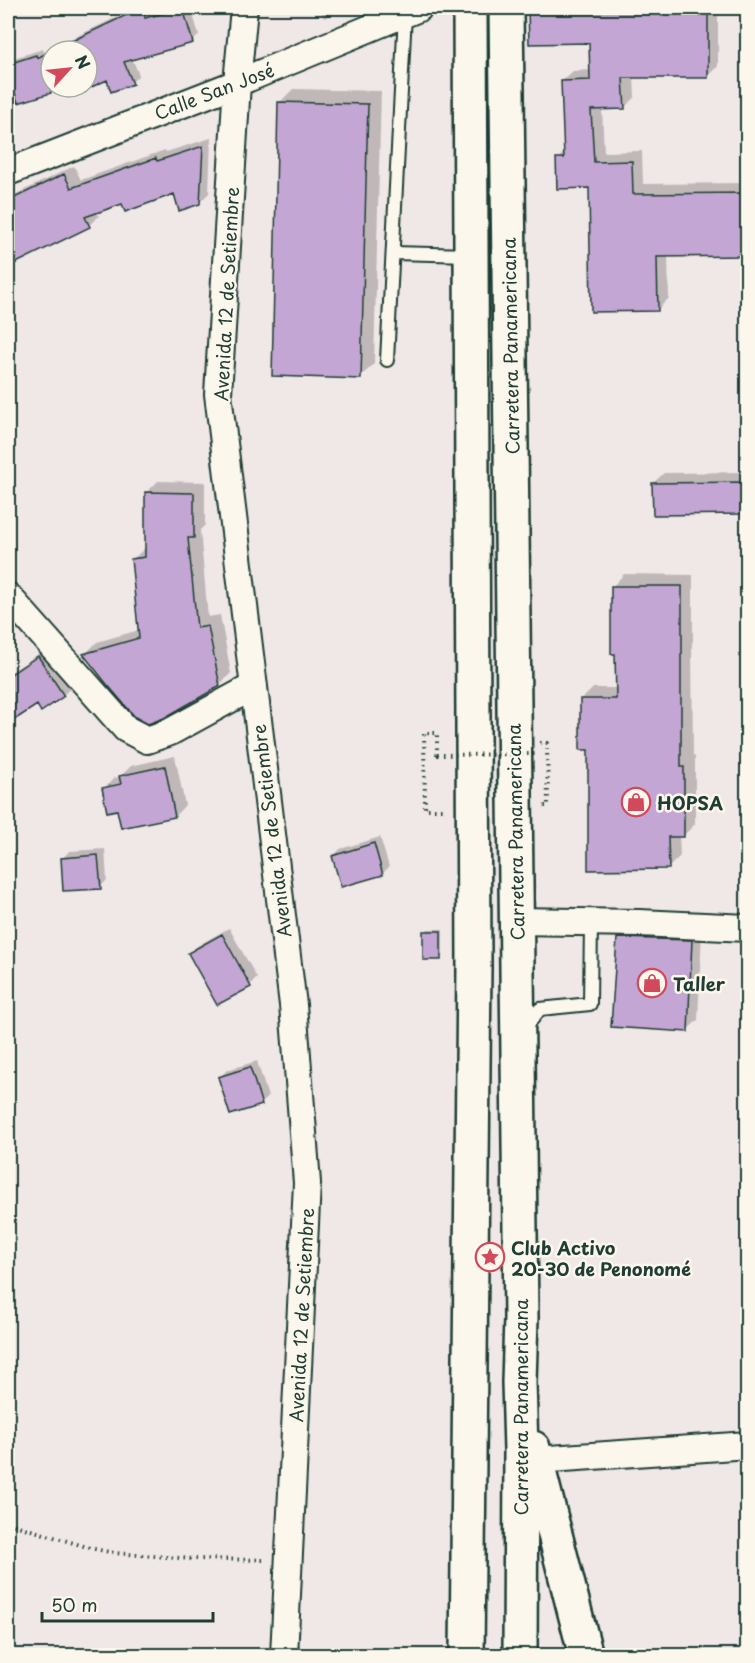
<svg xmlns="http://www.w3.org/2000/svg" width="755" height="1663" font-family="'Playpen Sans',sans-serif">
<rect width="100%" height="100%" fill="#f0e7e7"/>
<filter id="ink" filterUnits="userSpaceOnUse"><feTurbulence type="fractalNoise" baseFrequency=".0167" numOctaves="2"/><feDisplacementMap in="SourceGraphic" scale="12" xChannelSelector="R" yChannelSelector="G"/><feConvolveMatrix kernelMatrix="1 2 1 2 8 2 1 2 1" color-interpolation-filters="sRGB"/></filter>
<g filter="url(#ink)">
<path fill="#0003" d="M46,8H68L47,12Z
M166,8H191L199,35L192,42L132,58L139,75L132,82L108,78L71,96L67,87H87V51H51V87H65L19,101L8,65L14,58L43,49L44,52L117,17L118,21Z
M319,8H346L324,18Z
M530,8H718V66L708,77L634,76L635,97L624,108H602L604,152L642,151L643,184L748,183V255L668,256L669,298L658,309L590,187L558,159L565,151L562,81L573,71L592,70L591,42L531,43Z
M293,89L381,91L374,364L360,377L280,102Z
M211,138L209,193L199,203L174,193L123,202L96,211L99,216L89,225L8,266V198L74,166L81,180L165,150L166,152Z
M748,472V512L654,514L653,483L664,473Z
M158,481L205,482V525L200,530L208,617L220,615L231,673L219,685L85,654L97,642L139,630L133,559L146,547V493Z
M624,574L693,575V641L692,643L693,756H695V824L684,835H679L680,856L668,868L589,749L581,700L593,688H617L613,586Z
M49,647L74,685L63,695L37,703L9,721L8,718V674Z
M175,756L185,805L175,816L104,789L114,778L120,777L131,766Z
M380,837L389,867L382,874L334,856L340,849Z
M105,849L107,880L100,887L63,858L69,851Z
M229,928L257,978L250,985L218,1003L190,953L197,946Z
M629,928L702,930L698,1020L687,1030L618,938Z
M428,929H443V955L440,958L425,932Z
M257,1061L268,1097L261,1104L220,1077L227,1070Z"/>
<path fill="#c3a6d3" stroke="#1f3d34" stroke-width="1.5" d="M141,8H144L145,18L183,8L193,43L124,62L133,84L111,92L107,80L87,89V51H51Z
M528,8H708V78H623L625,109L591,110L594,162L632,161L633,194L747,193V256L657,257L658,311L591,312L589,188L557,189L556,158H564L561,81L590,80L589,43L529,44Z
M51,51V93L18,103L8,70V64L36,55L37,58Z
M278,102L368,104L361,379L272,376Z
M203,146L200,204L179,211L174,194L125,212L122,204L85,217L90,227L8,267V201L64,174L71,188L156,158L157,161Z
M747,482V514L653,515L652,483Z
M145,492L194,493V538H188L197,628L208,626L220,686L164,718L148,724L135,717L106,683L83,654L139,638L131,559L145,557Z
M611,586H682V654H681V767H684V837H668L669,869L588,870V750H580V699H616L615,654H611Z
M38,656L64,696L41,712L37,705L8,724V676Z
M165,766L175,817L121,828L117,810L107,812L102,788L121,784L119,776Z
M374,843L383,875L341,887L332,856Z
M98,855L101,889L63,891L61,858Z
M423,931H441V960H423Z
M222,934L251,987L217,1005L188,953Z
M617,938L692,940L688,1032L611,1027Z
M250,1067L262,1105L230,1115L218,1077Z"/>
<g fill="none" stroke-linecap="round" stroke-linejoin="round">
<g stroke="#1f3d34" stroke-width="16">
<path id="service" d="M393,253L470,255
M387,360L405,14
M525,1028L540,1009L590,1004L591,922"/>
</g>
<g stroke="#1f3d34" stroke-width="30">
<path id="minor" d="M244,8L237,83L218,394L293,1005L307,1183L284,1656
M8,172L237,83L419,8
M8,596L126,729L147,740L170,732L254,686
M516,921L639,923L748,928
M536,1460L748,1445"/>
</g>
<g stroke="#1f3d34" stroke-width="38">
<path id="trunk" d="M506,8L521,1318L519,1382L521,1450L520,1656
M533,1448L586,1656
M467,1656L474,967L470,8"/>
</g>
<path stroke="#1f3d34" stroke-width="4" stroke-dasharray="1.5 4.5" stroke-linecap="butt" d="M540,743H547L548,806H541
M437,755V733H424L425,809H446
M8,1523L90,1548L114,1553L193,1559L267,1560"/>
<use href="#service" stroke="#fbf7ec" stroke-width="12"/>
<use href="#minor" stroke="#fbf7ec" stroke-width="26"/>
<use href="#trunk" stroke="#fbf7ec" stroke-width="33"/>
<path stroke="#1f3d34" stroke-width="4" stroke-dasharray="1.5 4.5" stroke-linecap="butt" d="M437,755L538,754"/>
</g>
</g>
<defs>
<g id="shop-ring" transform="scale(1.5)"><circle r="9.5" fill="#fbf7ec" stroke="#d1495b" stroke-width="1.5"/><path d="M-5-2.5h2.3a2.7 3.5 0 0 1 5.4 0H5L5.5 6h-11ZM-1.5-2.5h3a1.5 2.3 0 0 0-3 0Z" fill="#d1495b"/></g>
<g id="sight-ring" transform="scale(1.5)"><circle r="9.5" fill="#fbf7ec" stroke="#d1495b" stroke-width="1.5"/><path d="M0-6L1.8-2.2L6-1.7L2.9 1.2L3.7 5.4L0 3.3L-3.7 5.4L-2.9 1.2L-6-1.7L-1.8-2.2Z" fill="#d1495b"/></g>
</defs>
<g fill-rule="evenodd">
<use href="#shop-ring" x="636" y="802"/>
<use href="#shop-ring" x="652" y="983"/>
<use href="#sight-ring" x="490" y="1257"/>
</g>
<g text-anchor="middle" dominant-baseline="central" stroke-width="5" stroke-linejoin="round" paint-order="stroke">
<g font-size="18" fill="#1f3d34" stroke="#fbf7ec">
<text transform="translate(214 91) rotate(-21)">Calle San José</text>
<text transform="translate(226 294) rotate(-87)">Avenida 12 de Setiembre</text>
<text transform="translate(510 346) rotate(-91)">Carretera Panamericana</text>
<text transform="translate(271 831) rotate(-97)">Avenida 12 de Setiembre</text>
<text transform="translate(515 832) rotate(-91)">Carretera Panamericana</text>
<text transform="translate(301 1315) rotate(-87)">Avenida 12 de Setiembre</text>
<text transform="translate(520 1407) rotate(-90)">Carretera Panamericana</text>
</g>
<g font-size="18" font-weight="bold" fill="#1f3d34" stroke="#fbf7ec" text-anchor="start">
<text x="657" y="802">HOPSA</text>
<text x="673" y="983">Taller</text>
<text x="511" y="1247">Club Activo<tspan x="511" dy="21">20-30 de Penonomé</tspan></text>
</g>
</g>
<rect width="755" height="1663" fill="none" stroke="#fbf7ec" stroke-width="30"/>
<rect x="15" y="15" width="725" height="1633" fill="none" stroke="#1f3d34" stroke-width="2" filter="url(#ink)"/>
<g transform="translate(69 69) rotate(63)"><circle r="28" fill="#fbf7ec" stroke="#a3ada2" stroke-width="1.5"/>
<path d="M0-4.5L10 22L0 15L-10 22Z" fill="#d1495b"/>
<text y="-9" font-size="16" font-weight="bold" text-anchor="middle" fill="#1f3d34">N</text>
</g>
<path d="M42 1612v9h171v-9" fill="none" stroke="#1f3d34" stroke-width="3"/>
<text x="51" y="1612" font-size="18" fill="#1f3d34" stroke="#fbf7ec" stroke-width="4.5" paint-order="stroke">50 m</text>
</svg>
